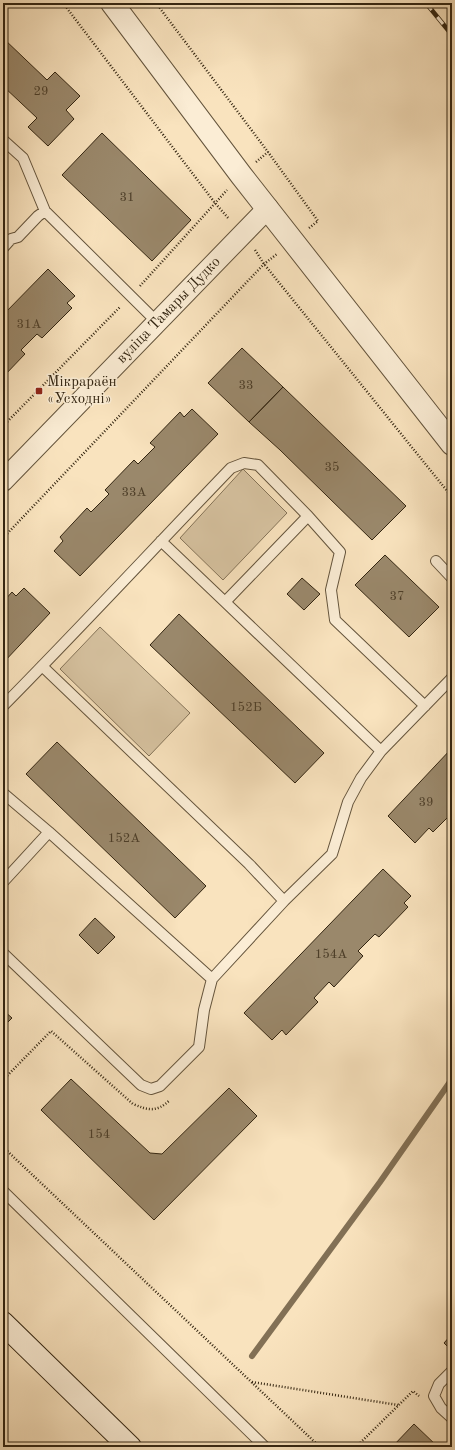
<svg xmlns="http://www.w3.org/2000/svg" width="455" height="1450" font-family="'Old Standard TT',serif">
<rect width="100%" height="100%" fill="#f9e3be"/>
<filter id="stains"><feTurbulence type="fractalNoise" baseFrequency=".005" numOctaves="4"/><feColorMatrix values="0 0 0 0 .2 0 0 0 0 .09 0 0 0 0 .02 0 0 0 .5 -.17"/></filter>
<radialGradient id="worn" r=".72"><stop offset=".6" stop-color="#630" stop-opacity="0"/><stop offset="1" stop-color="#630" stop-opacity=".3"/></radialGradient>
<path fill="#d7c3a1" stroke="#857459" d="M243,469L287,513L223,580L180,538Z
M100,627L190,713L149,756L60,669Z"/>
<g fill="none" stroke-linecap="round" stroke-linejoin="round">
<path stroke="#827055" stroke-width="6" d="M252,1356L380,1182L452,1079"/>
</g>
<path fill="#9a886b" stroke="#332511" d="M3,38L47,80L55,72L80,96L66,110L74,119L48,146L28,127L37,118L3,86Z
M102,133L191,220L152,261L62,175Z
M48,269L75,296L67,303L72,308L42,338L37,334L21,350L25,354L3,377V315Z
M242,348L283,387L249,422L208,383Z
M283,387L406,506L372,540L280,450L249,422Z
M192,409L218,434L80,576L54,551L63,541L60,537L87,508L91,512L109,494L105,490L134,460L138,464L155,447L150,443L180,412L184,417Z
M385,555L439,607L409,637L355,585Z
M302,578L320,594L304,610L287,594Z
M24,588L50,613L3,663V602L12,592L16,596Z
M179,614L324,753L295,783L150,645Z
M57,742L206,886L175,918L26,774Z
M452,748V813L433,832L429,828L415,843L388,816Z
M383,869L411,896L404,903L408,907L379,937L375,934L358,951L363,956L334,987L329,982L314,998L318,1002L286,1035L282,1030L272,1040L244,1013Z
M95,918L115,937L98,954L79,935Z
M3,1010L12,1018L3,1027Z
M71,1079L150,1153L162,1154L229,1088L257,1116L154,1220L41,1110Z
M452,1334V1351L444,1343Z
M414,1424L438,1447H392Z"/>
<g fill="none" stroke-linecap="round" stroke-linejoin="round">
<g stroke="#64543c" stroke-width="12">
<path id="service" d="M3,140L23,158L45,211L38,216L18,237L11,239L3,248
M45,211L157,322
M308,516L340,552L331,590L335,620L425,706
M436,561L452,578
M225,602L381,751
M42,666L249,864L284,901
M3,706C80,628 155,547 231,468L244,463L258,465L308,516L225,602L161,541
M3,793L49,832L212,979L204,1010L199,1047L160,1086L151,1089L141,1085L3,953
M3,882L49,832
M212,979L284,901L332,854L348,802L361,778L381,751L452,678
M3,1191L265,1447
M452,1371L439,1384L434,1396L441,1408L452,1418"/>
</g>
<g stroke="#64543c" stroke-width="22">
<g id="minor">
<path id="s1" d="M3,481L268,208"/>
</g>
</g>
<g stroke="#64543c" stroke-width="24">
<path id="tertiary" d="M112,3L241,175L452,444"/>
</g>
<g stroke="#332511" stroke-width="24">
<path id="secondary" d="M3,1323L130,1447"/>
</g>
<path stroke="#332511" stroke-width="2.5" stroke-dasharray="1 2" stroke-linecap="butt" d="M63,3L215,203L229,219
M156,3L268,152L318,221L309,228
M256,162L268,152
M255,250L264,264L452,497
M140,286L227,190
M3,426L120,307
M3,538L264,264L277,254
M3,1080L51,1031L133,1104C148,1110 156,1113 170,1100
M3,1147L320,1447
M252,1382L398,1405
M356,1447L413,1391L419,1396"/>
<use href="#service" stroke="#fbedd5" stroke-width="10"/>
<use href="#minor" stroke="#fbedd5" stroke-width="20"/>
<use href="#tertiary" stroke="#fbedd5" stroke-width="22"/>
<use href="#secondary" stroke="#fbedd5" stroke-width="22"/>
<g stroke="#332511" stroke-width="4.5">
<path id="rail" d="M426,3L452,35
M451,3L452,4"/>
</g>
<use href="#rail" stroke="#fbedd5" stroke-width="3" stroke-dasharray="9" stroke-linecap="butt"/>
</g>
<rect fill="#8f2418" stroke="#fbedd5" stroke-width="1.5" x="35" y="387" width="8" height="8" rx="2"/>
<g text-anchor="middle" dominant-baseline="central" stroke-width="3" stroke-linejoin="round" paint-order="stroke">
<g font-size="13" fill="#4d3e28">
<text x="41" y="91">29</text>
<text x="127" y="197">31</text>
<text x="29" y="324">31А</text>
<text x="246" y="385">33</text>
<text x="332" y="467">35</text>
<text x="134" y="492">33А</text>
<text x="397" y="596">37</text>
<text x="246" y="707">152Б</text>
<text x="426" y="802">39</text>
<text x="124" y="838">152А</text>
<text x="331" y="954">154А</text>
<text x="99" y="1134">154</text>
</g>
<g font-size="15" fill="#332511" stroke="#fbedd5">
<text stroke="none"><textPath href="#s1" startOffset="238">вуліца Тамары Дудко</textPath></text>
</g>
<g font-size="15" fill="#332511" stroke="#fbedd5" text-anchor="start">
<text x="47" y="382">Мікрараён<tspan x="47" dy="17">«Усходні»</tspan></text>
</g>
</g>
<rect width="455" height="1450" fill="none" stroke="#f9e3be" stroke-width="16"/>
<rect x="4" y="4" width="447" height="1442" fill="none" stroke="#332511" stroke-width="2"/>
<rect x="8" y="8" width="439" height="1434" fill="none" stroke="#332511"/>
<rect width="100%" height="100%" filter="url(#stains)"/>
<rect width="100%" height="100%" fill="url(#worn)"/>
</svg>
